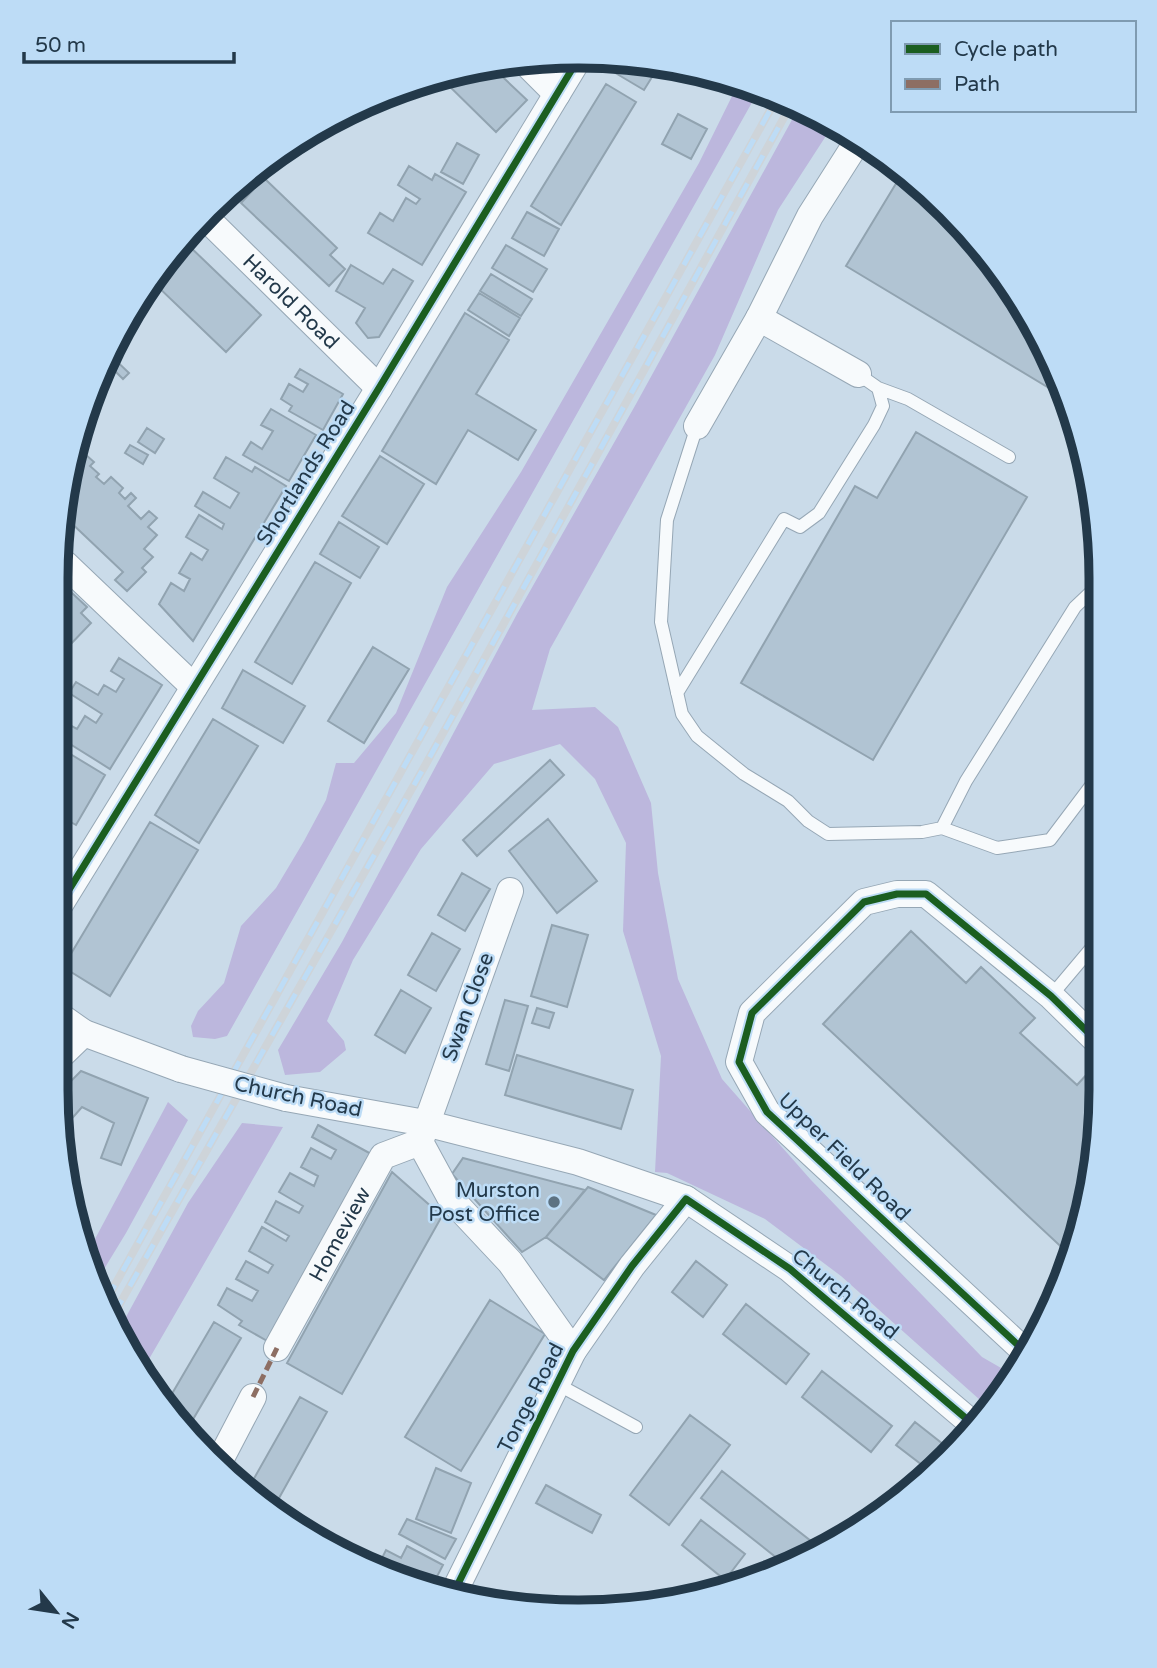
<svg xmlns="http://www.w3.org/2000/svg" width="1157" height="1668" font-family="'Varela Round',sans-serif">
<rect width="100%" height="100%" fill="#cadbe9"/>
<path fill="#bcb7dd" d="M738,84L759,90L227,1036L215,1039L193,1037L191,1026L198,1011L224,983L241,926L276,888L304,841L326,800L336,763H354L396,713L447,587L521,472L699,163Z
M799,107L833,125L778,210L715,355L550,649L532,710L595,707L618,727L651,803L658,873L678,979L722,1079L811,1180L982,1357L1015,1376L989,1408L841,1276L765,1219L667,1173L655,1172L661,1056L623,931L626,843L595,779L560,744L494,764L421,849L353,960L327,1021L344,1041L346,1050L320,1072L285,1075L278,1050L342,942L517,614L636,404Z
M168,1102L188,1120L126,1233L98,1279L87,1254Z
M242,1123L283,1127L141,1373L120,1328L188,1203Z"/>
<path fill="#b1c4d3" stroke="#91a3b0" stroke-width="2" d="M619,60L660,64L644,90L612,71Z
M490,65L527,100L496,132L440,77L477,66Z
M606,84L636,102L561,225L531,206Z
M678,114L707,129L691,159L662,144Z
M457,143L479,155L463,184L441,172Z
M275,155L279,159L232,207L223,198Z
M409,166L432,180L435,174L466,192L422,265L368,233L380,213L393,221L406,198L416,204L420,199L398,185Z
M903,172L948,209L1047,347L1064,397L846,266Z
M264,178L337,248L330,255L345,269L329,286L241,203Z
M527,212L559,229L544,256L512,238Z
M185,242L261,315L226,352L155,284Z
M506,245L547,269L533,292L492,268Z
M351,265L383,284L393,269L413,281L379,337L368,338L356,323L365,308L336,291Z
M491,274L532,299L521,316L480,291Z
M479,293L520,318L509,336L468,310Z
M465,313L509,340L476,394L536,430L518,460L468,430L436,484L382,451Z
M108,353L129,373L123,379L105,361Z
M300,369L343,394L323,430L289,411L292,406L281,399L289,384L303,392L308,384L295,377Z
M271,409L316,435L289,481L243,455L251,442L262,449L273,431L261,425Z
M147,428L164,439L155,453L138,442Z
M916,432L1027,497L873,760L741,683L855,486L877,498Z
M130,445L148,455L143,464L125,453Z
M86,455L94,462L90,466L99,474L96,477L104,484L111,477L123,488L119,493L125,499L131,493L136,498L128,506L141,519L149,511L157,518L148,527L157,535L144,549L153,557L142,568L146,572L127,591L115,580L123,572L65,517L66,477L70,464L74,467Z
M380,456L424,484L387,544L342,516Z
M226,457L252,472L255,467L286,486L193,641L159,604L171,583L184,591L190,579L179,573L191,553L202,560L208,550L186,537L199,515L222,529L224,524L195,506L203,492L230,508L239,493L214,478Z
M339,522L379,547L360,578L320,554Z
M315,562L351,583L292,684L255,662Z
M72,593L87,607L81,613L91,623L67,648L63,644L64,601Z
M373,647L409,669L364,743L328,721Z
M119,658L162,685L110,769L62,739V721L77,729L85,716L96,723L102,714L69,693L76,682L98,695L104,685L116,692L124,679L111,671Z
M243,670L305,706L283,743L222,708Z
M213,719L258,746L199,843L155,815Z
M62,749L105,775L76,825L60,816Z
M550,760L564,775L477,856L463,840Z
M548,819L597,881L557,913L509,851Z
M150,822L198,850L110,996L63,967Z
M462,873L490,889L465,931L438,915Z
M552,925L588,935L567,1007L531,996Z
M911,931L966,983L981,967L1035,1018L1020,1033L1077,1085L1089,1072L1101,1083L1091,1192L1071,1256L823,1024Z
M432,933L460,949L436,991L408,975Z
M401,990L431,1008L405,1053L375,1035Z
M505,1000L528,1006L509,1071L486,1064Z
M537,1008L554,1013L549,1028L532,1023Z
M517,1055L633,1090L621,1129L505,1095Z
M81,1071L148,1098L121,1165L101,1158L114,1123L82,1107L61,1131L57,1095Z
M318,1125L373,1155L269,1342L239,1325L242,1321L218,1305L227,1288L252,1301L258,1291L236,1279L246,1261L268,1273L273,1265L249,1251L262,1227L286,1241L289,1236L265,1222L276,1201L299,1213L303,1206L279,1192L290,1173L314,1186L318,1176L301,1167L311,1148L331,1159L336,1150L312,1137Z
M463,1158L585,1190L546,1237L522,1252L452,1174Z
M392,1172L442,1216L342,1394L287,1363Z
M588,1187L656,1215L604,1280L546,1237Z
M696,1261L727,1285L703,1317L672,1292Z
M490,1300L545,1334L461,1471L405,1437Z
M746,1304L809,1354L786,1384L723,1334Z
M214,1322L241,1338L192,1421L166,1404Z
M822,1371L892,1426L871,1452L802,1397Z
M300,1397L327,1412L274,1507L247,1491Z
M690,1415L730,1445L669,1525L630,1495Z
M915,1422L953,1452L948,1459L898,1495L922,1465L896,1445Z
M436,1468L471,1483L451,1533L416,1519Z
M722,1471L816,1545L804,1560L787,1566L701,1498Z
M546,1485L601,1515L592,1533L536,1503Z
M407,1519L456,1539L445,1559L399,1534Z
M701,1520L745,1554L725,1580L682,1545Z
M407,1546L443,1565L432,1586L376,1570L386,1550L401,1558Z"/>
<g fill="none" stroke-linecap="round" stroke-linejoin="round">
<g stroke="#96a7b5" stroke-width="14">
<path id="lane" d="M878,388L908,399L1009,457
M697,426L667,520L661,622L682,714L697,736L744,774L788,801L808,821L828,834L922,832L942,828L966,781L1075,607L1093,590
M677,693L784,519L800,527L819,513L874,425L883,406L878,388L858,374
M942,828L997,848L1050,840L1096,779
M1051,996L1099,939
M557,1384L636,1427"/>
</g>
<g stroke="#96a7b5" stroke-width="28">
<g id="street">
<path d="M524,61L557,94"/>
<path id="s1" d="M204,216L379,388"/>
<path d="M759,318L858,374"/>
<path d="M697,426L759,318L810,216L859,139"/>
<path d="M65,564L194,687"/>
<path d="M510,891L420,1142L451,1199L510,1262L573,1351"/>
<path d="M59,906L379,388L580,56"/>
<path d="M57,1014L84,1033L181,1069"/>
<path d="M56,1060L84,1033"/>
<path d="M286,1098L425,1123L578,1162L686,1199L790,1269L975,1426"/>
<path id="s2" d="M277,1348L383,1156L420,1142"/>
<path d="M1030,1348L1019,1346L767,1112L739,1062L752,1013L864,902L897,894H926L1051,996L1100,1044"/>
<path d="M218,1464L253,1397"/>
<path d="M454,1592L573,1351L632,1266L686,1199"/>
</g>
</g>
<use href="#lane" stroke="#f7fafc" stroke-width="12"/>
<use href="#street" stroke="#f7fafc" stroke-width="26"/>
<g stroke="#ced4d9" stroke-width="8">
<path id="rail" d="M107,1299L778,96
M114,1314L427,762L792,103"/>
</g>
<use href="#rail" stroke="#bddcf6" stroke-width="5" stroke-dasharray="16" stroke-linecap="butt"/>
<g stroke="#96a7b5" stroke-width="28" stroke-linecap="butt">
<path id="street-bridge" d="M181,1069L286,1098"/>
</g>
<use href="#street-bridge" stroke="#f7fafc" stroke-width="26"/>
<path stroke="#8d6e63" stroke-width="5" stroke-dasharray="10 5" stroke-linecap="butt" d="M253,1397L277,1348"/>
<g stroke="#bddcf6" stroke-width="11">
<path id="cycleway" d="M59,906L379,388L580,56
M1030,1348L1019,1346L767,1112L739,1062L752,1013L864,902L897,894H926L1051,996L1100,1044
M454,1592L573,1351L632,1266L686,1199L790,1269L975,1426"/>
</g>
<use href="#cycleway" stroke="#1b5e20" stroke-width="7"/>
</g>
<circle fill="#5d7282" stroke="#bddcf6" stroke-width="2.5" cx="554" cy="1202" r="7"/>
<g text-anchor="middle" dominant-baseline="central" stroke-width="5" stroke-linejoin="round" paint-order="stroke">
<g font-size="21" fill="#23394a" stroke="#bddcf6">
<text stroke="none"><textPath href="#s1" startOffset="122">Harold Road</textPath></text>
<text transform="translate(306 473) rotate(-58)">Shortlands Road</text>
<text transform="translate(468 1007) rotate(-70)">Swan Close</text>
<text transform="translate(298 1097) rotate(12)">Church Road</text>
<text transform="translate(844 1157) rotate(44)">Upper Field Road</text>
<text stroke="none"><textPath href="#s2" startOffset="130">Homeview</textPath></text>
<text transform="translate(845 1294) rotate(39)">Church Road</text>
<text transform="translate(531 1398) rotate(-63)">Tonge Road</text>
</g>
<g font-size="21" fill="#23394a" stroke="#bddcf6" text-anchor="end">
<text x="540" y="1190">Murston<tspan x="540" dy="24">Post Office</tspan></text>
</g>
</g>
<path d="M0 0H1157V1668H0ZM578 68H579A510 510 0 0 1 1089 578V1090A510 510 0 0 1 579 1600H578A510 510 0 0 1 68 1090V578A510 510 0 0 1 578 68Z" fill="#bddcf6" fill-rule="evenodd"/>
<path fill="none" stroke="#23394a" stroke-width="9" d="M578 68H579A510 510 0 0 1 1089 578V1090A510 510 0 0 1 579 1600H578A510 510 0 0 1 68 1090V578A510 510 0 0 1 578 68Z"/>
<rect x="891" y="21" width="245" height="91" fill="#bddcf6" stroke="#7f9bb1" stroke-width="2"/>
<rect x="905" y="44" width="35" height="10" fill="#1b5e20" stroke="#7f9bb1" stroke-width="2"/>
<text x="954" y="56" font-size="21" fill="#23394a">Cycle path</text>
<rect x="905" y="79" width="35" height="10" fill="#8d6e63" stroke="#7f9bb1" stroke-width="2"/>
<text x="954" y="91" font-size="21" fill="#23394a">Path</text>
<g transform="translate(56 1612) rotate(120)" stroke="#bddcf6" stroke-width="5" paint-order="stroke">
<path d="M0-5L12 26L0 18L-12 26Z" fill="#23394a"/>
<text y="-10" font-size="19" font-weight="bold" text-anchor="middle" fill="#23394a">N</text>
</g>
<path d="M24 52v10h210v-10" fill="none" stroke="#23394a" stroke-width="3.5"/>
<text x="35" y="52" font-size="21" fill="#23394a" stroke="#bddcf6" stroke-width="5" paint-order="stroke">50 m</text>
</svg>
